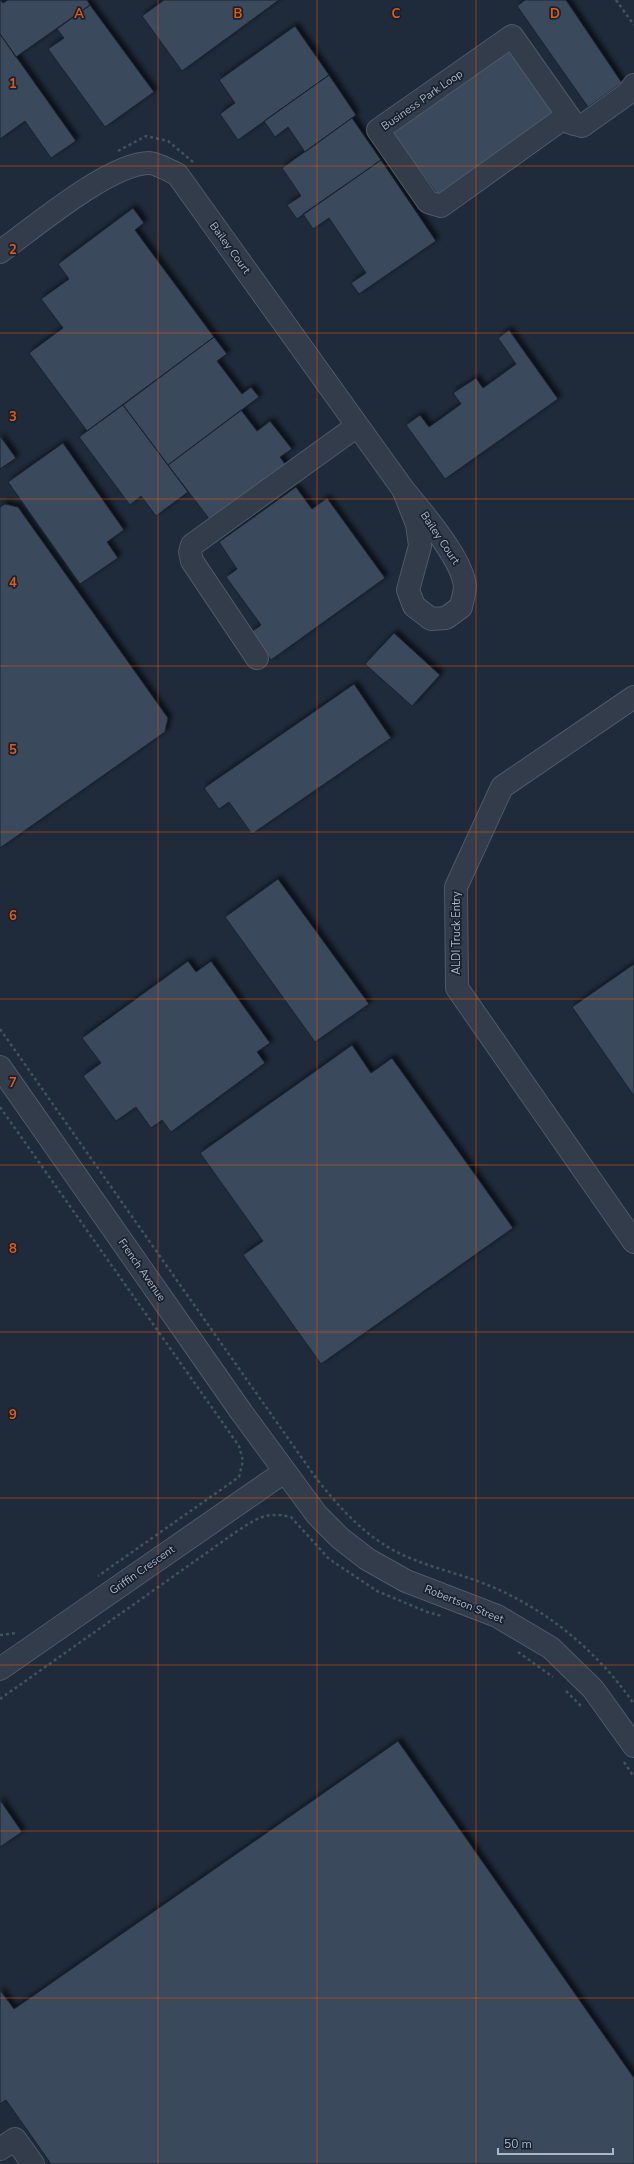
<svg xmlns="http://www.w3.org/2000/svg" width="634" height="2164" font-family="'Nunito Sans',sans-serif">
<defs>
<filter id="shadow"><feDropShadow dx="3.5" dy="-3.5" stdDeviation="2" flood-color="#0009"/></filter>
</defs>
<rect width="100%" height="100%" fill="#1f2a3a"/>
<path fill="#3a485b" stroke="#1a2331" filter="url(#shadow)" d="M0,0L3,3L8,0H87L90,5L16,57L0,34Z
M164,0H279L182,71L142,16Z
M525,0H566L622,83L588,107L517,6Z
M90,5L154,92L105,127L48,49L64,38L57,29Z
M295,26L329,75L238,140L220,114L235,103L219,80Z
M0,34L76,141L51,158L25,121L0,139Z
M509,46L555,113L438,195L389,129Z
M329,75L356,115L305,152L288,127L275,137L264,121Z
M352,118L381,160L297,219L287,205L301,196L282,168Z
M381,160L436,241L359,294L351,283L366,273L329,218L313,229L303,214Z
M133,208L144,223L135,230L214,337L87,431L29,353L63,328L41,299L69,279L58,264Z
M509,330L558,399L445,479L406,425L420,415L429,427L461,404L453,393L476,378L483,388L516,364L498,338Z
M214,337L227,354L217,361L242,394L251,387L259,397L168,465L123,405Z
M123,405L188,492L156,516L141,496L130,505L79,437Z
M241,410L257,431L270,421L292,449L280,457L288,468L213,524L168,465Z
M0,436L16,458L0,469Z
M63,443L124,530L107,542L118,558L80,584L8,482Z
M296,487L312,509L327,498L385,578L271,660L251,632L261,625L226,577L237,569L219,542Z
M5,504L18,507L168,718L165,732L0,848V507Z
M394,633L440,675L412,706L365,664Z
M354,684L391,738L252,834L229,802L219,809L204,788Z
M278,879L369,1004L315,1042L225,917Z
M188,961L196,972L211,961L270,1043L257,1052L265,1063L171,1132L162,1120L151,1128L136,1107L116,1121L83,1076L101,1063L82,1038Z
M634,964V1096L572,1007Z
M352,1045L371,1073L392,1058L513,1228L321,1364L243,1255L263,1241L200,1153Z
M398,1741L634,2078V2164H51L6,2100L0,2104V1990L14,2009Z
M0,1800L22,1832L0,1847Z"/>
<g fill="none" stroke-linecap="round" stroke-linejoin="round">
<g stroke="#505968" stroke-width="24">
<path id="minor" d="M574,124L512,36L378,130L428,202L441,206L561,120L582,126L627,94L634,85
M0,252C33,228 110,163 149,163C157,163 169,171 177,174L403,489C421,511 462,558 465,586C465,592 462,601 461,607L446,618L431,619L414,606L408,590L420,546L417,524L403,489
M257,658L192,561L190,552L192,545L357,426
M634,697L502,787L456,887L457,988L634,1242
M0,1067L242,1413L317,1515L340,1538L367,1559L406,1581L497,1616L551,1648L593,1689L634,1746
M0,1669L284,1472
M0,2149L15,2139L33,2164"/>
</g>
<path stroke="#3e5559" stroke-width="2.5" stroke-dasharray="3 3" stroke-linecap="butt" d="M616,0L634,25
M118,151L146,136L168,141L193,162
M0,1029L316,1478C342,1511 370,1542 410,1558C436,1569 464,1575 490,1586C548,1610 598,1652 634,1704
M0,1107L239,1446L243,1461L239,1477L98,1576
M0,1635L17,1633
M518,1652L553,1677
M566,1691L581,1706
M0,1699L236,1532C256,1519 265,1511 291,1517L329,1559L377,1591L427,1612L442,1616
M624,1762L634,1777"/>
<use href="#minor" stroke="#323c4b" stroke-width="22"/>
</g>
<path fill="none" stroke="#e8590c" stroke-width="1" stroke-opacity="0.55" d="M158,0V2164M317,0V2164M476,0V2164M0,166H634M0,333H634M0,499H634M0,666H634M0,832H634M0,999H634M0,1165H634M0,1332H634M0,1498H634M0,1665H634M0,1831H634M0,1998H634"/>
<g text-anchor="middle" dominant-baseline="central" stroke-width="3.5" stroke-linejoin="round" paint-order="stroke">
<g font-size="11" fill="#adb6c7" stroke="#18212f">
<text transform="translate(422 100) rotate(-35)">Business Park Loop</text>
<text transform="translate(230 248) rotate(54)">Bailey Court</text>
<text transform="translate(440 538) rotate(56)">Bailey Court</text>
<text transform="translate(456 933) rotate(-90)">ALDI Truck Entry</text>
<text transform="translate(142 1270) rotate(55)">French Avenue</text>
<text transform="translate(142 1570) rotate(-35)">Griffin Crescent</text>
<text transform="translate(464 1604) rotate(22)">Robertson Street</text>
</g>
</g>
<g font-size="13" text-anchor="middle" font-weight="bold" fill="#e8590c" stroke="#18212f" stroke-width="3.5" stroke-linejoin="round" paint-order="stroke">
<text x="79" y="18">A</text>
<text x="238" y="18">B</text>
<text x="396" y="18">C</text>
<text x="555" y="18">D</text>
<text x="13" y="88">1</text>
<text x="13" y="254">2</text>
<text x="13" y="421">3</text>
<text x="13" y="587">4</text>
<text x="13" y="754">5</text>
<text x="13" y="920">6</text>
<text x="13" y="1087">7</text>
<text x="13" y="1253">8</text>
<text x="13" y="1419">9</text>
</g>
<path d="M498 2148v6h115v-6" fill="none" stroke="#adb6c7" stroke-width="2"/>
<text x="504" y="2148" font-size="12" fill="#adb6c7" stroke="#18212f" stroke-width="3" paint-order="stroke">50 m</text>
</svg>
